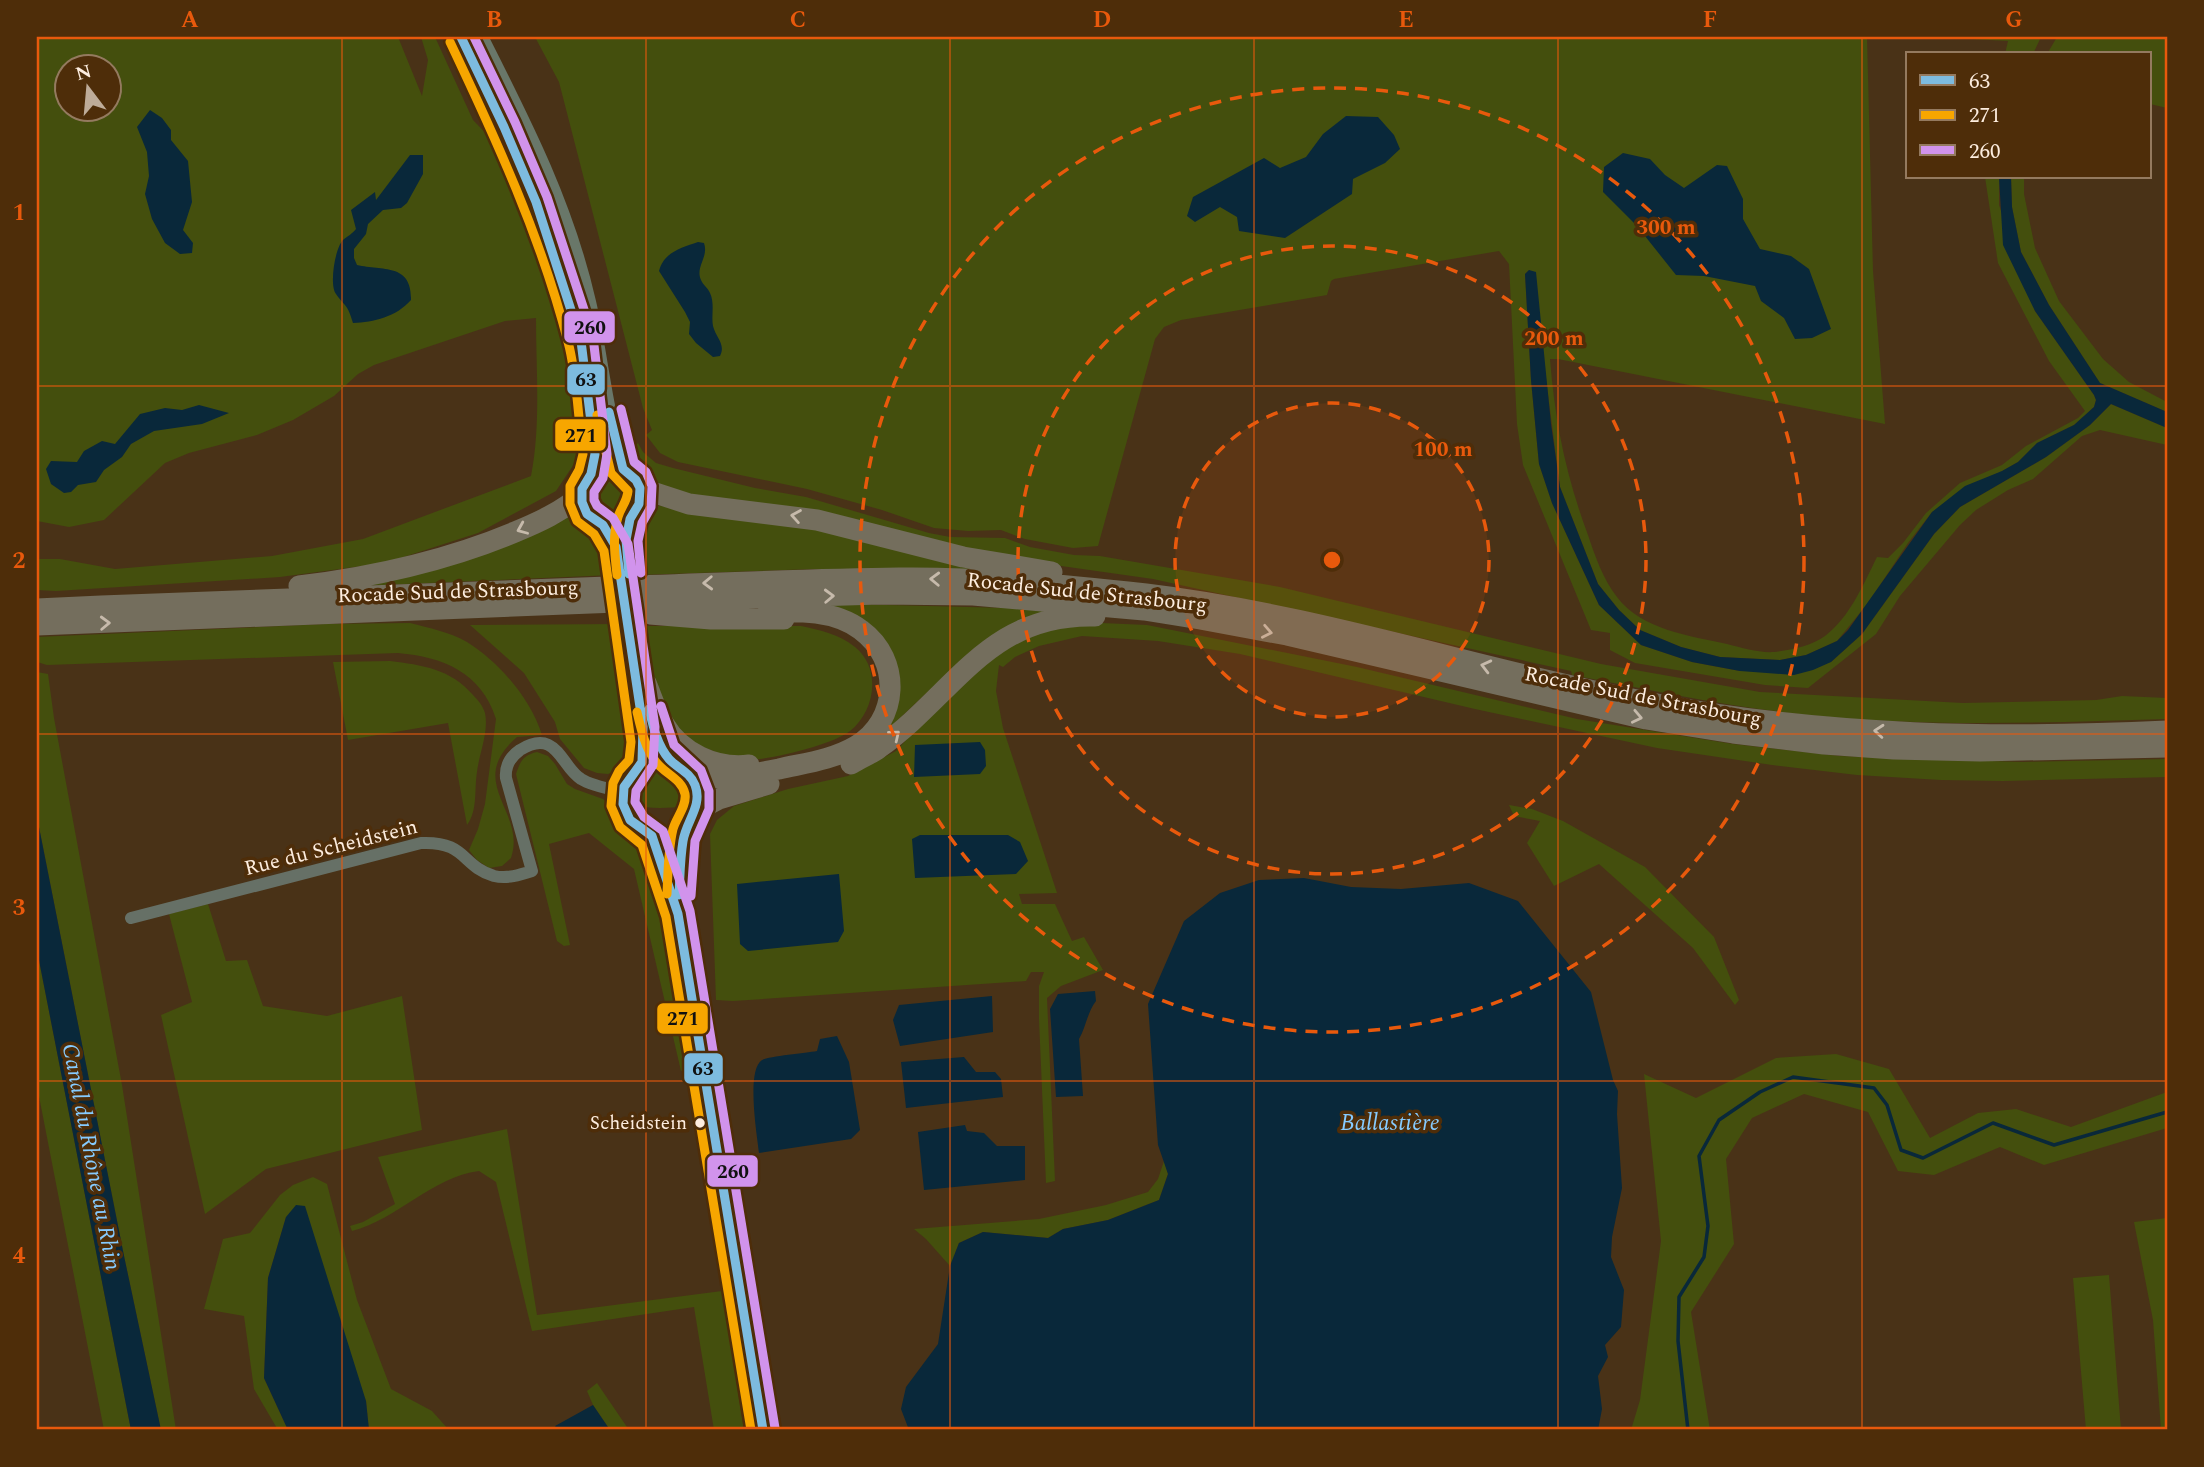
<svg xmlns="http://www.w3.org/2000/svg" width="2204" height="1467" font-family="Spectral,serif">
<rect width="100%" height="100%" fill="#493217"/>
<path fill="#444f0d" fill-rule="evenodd" d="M37,37H398L422,96L428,60L421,37H435L473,120L503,151L540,236L557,296L578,434V458L556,491L478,533L385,563L280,577L56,591L37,590V559H60L115,569L272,556L363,539L531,476C541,425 536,370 536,318L505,321L374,365L358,374L334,396L293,420L257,435L189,453L165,463L104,520L69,527L37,521ZM66,66H108V108H66Z
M535,37H1867L1873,271L1885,424L1558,359H1550C1555,422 1566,476 1588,535C1595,556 1603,579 1617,597C1642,630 1691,636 1727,644C1743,648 1759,653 1774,652C1791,650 1811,646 1825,636C1850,617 1863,585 1877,557L1888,558L1903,543L1926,513L1960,483L2002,465L2026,446L2078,418L2085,411L2049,361L1998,263L1985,177H1999V205L2035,311L2094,395L2096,400L2094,407L2074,425L2037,443L2018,462L1932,512L1908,543L1868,603L1837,641L1806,655L1780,660L1720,657L1681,647L1640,630L1619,610L1598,584L1560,487L1543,355L1529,270L1525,274L1531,380L1539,464L1552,503L1599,605L1641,645L1692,662L1740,671L1831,662L1862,634L1934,534L1960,507L2046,457L2090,425L2111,404L2167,428V445L2100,430L2082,436L2033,479L2008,490L1976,510L1960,525L1900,596L1876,634L1808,688L1765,685L1635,663L1610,650V633L1591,630L1523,465L1517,424L1509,264L1499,251L1334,279L1331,281L1327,295L1181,320L1164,327L1155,339L1098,546L1073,548L1025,539L1001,530L968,531L934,528L882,510L807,489L678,462L660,453L646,435L652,430L643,408L559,82Z
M1964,37H2041L2033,54H2005L2008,41L1970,39Z
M2057,37H2167V108L2150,104V54H2047Z
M2011,177H2024V194L2035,248L2059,301L2103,359L2129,382L2167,402V412L2100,383L2049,305L2021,252L2012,207Z
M638,443L643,452L656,463L673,468L755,488L806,497L929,533L950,537L1005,538L1030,547L1074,555L1100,556L1280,587L1601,664L1760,692L1963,703L2096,700L2122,696L2167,698V719C2038,723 1909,728 1781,712C1710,703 1641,688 1572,675L1571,671L1153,579L1026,561L698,498L655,485L640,466L626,453Z
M591 494a20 20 0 1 1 40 0a20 20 0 1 1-40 0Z
M652,505L789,521L978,568L979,573L815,569L637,575L632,531Z
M566,517C575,518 579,521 587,525C608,536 609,554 613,575L335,587Z
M847,604L1044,609L1042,614L992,636L971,651L883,734L894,670L820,606Z
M1079,622L1147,625L1357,667L1577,719L1733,744L1840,756L2022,762L2167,759V777L2003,781L1941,780L1857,775L1772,765L1657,748L1475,709L1240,654L1158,641L1082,636L1039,646L1015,657L1003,667L999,665L996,691L1003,728L1057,893L1019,894L1022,904H1055L1072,941L1084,937L1103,970L1061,986L1047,998L1055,1181L1046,1183L1039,1019V986L1044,972H1031L1026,981L733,1001L716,1000L710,834L717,820L734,806L788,789L848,776L896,751L950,693L1021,636Z
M410,623C429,628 450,632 467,642C499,662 531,699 542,735L517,737C464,783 527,811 511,858L502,866L489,868L477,860L469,850L478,829L485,804L496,719C481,672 443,657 398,653L47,665L37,662V637L327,624Z
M621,624L632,719L633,756L628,766L608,774L597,773L584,768L560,739L555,722L524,673L470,625Z
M643,626H801C820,630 839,634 855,647C882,669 875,711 850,731C833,745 760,763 738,760C728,759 717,752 708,749C700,746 685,743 679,736C654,709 649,662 643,626Z
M390,661C422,665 451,669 473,695C478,700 483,706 485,713C489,732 479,754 477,772C474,791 478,810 467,825L448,723L348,740L333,662Z
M37,672L48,674L54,718L122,1085L176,1430H161L124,1256L37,817Z
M537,752L548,756L555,764L567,784L575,789L603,799L613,808L625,828L648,847L659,873L695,1069L681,1071L634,869L589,833L549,844L570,945L564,946L557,941L516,774C520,762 523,755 537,752Z
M658,771C678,774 692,784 686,806C668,808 651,810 634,804C635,786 641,775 658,771Z
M1509,805L1532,809L1563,821L1645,867L1714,937L1739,1000L1735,1005L1693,948L1599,864L1554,886L1527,843L1540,821L1514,816Z
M208,904L226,961L247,960L263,1006L327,1016L402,996L422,1130L266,1169L205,1214L161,1015L192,1002L169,914Z
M37,950L131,1430H104L37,1086Z
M1836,1054L1889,1069L1930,1138L1978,1113L2016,1109L2071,1127L2167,1092V1128L2044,1165L2000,1147L1934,1175L1898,1171L1868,1112L1804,1094L1752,1118L1726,1159L1734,1244L1691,1312L1710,1430H1631L1640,1400L1661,1241L1644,1074L1696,1098L1776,1058Z
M507,1129L537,1315L722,1291L744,1430H714L694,1307L532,1331L496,1182L479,1171C432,1177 398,1219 352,1231L350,1226L363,1222L395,1204L378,1157Z
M1164,1161L1168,1174L1159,1200L1108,1220L1063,1229L1048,1238L983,1232L959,1243L950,1266L926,1239L914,1229L1039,1219L1106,1205L1148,1192L1158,1179Z
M313,1177L327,1184L357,1300L391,1389L432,1411L449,1430H369L366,1401L286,1217L268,1278L264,1378L288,1430H278L254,1389L244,1316L204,1309L223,1239L250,1233L280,1195L293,1185Z
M2167,1218V1430H2161L2153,1320L2134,1222Z
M2109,1275L2121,1430H2086L2073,1278Z
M597,1383L629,1430H610L593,1405L587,1391Z"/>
<path fill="#09283a" d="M150,110L162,118L171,130V140L188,161L192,202L183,230L193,243L192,253L180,254L165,243L152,219L145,194L149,176L147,152L137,127Z
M1346,116L1378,117L1394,135L1400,149L1385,163L1353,179L1352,194L1285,238L1239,231L1237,217L1220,207L1195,222L1187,216L1193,197L1264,158L1280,168L1306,157L1323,134Z
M1623,153L1650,159L1665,175L1684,188L1717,165L1727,166L1743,199V219L1760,249L1791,256L1809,269L1831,329L1812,338L1795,339L1784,318L1761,301L1755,286L1704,276L1676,275L1637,226L1603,192L1604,167Z
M410,155H423V174L407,203L401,208L383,210L368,224L366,234L354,249V258L357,265C383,271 412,263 411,300C396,317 374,322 353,323C347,303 346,308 336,294C329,285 335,248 343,240C348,236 352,234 356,229L351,210L375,192L376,200Z
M1999,177H2011L2012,207L2021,252L2049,305L2100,383L2167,412V428L2111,404L2090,425L2046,457L1960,507L1934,534L1862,634L1831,662L1813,670L1794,675L1740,671L1692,662L1641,645L1599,605L1552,503L1539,464L1531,380L1525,274L1529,270L1536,272L1551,424L1560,487L1598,584L1619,610L1640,630L1681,647L1720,657L1780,660L1806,655L1837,641L1848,630L1932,512L1965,486L2002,471L2018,462L2037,443L2074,425L2094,407L2096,400L2094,395L2035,311L2003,245Z
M698,242L704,243C709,257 695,267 701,280C703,285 708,288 710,293C715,304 711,315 713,326C716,338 726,344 720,356L713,357L696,343L689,334L690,322L685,312L659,271C664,252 681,248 698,242Z
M199,405L229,413L202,424L154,431L131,444L122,457L104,470L96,482L78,485L71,492L64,493L51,484L46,469L51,461L77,462L84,451L102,441L115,444L140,414L165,408L182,410Z
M980,742L985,750L986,766L980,774L914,777L915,745Z
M37,817L124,1256L161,1430H131L37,950Z
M920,835H1008L1020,842L1028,861L1016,874L915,878L912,839Z
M839,874L844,931L838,942L748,951L740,944L737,884Z
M1304,878L1351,887L1401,889L1469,883L1518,901L1591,992L1613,1080L1618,1091L1617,1114L1622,1188L1612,1237L1611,1257L1624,1290L1621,1327L1605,1345L1608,1357L1598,1376L1602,1409L1598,1430H909L901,1409L906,1387L938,1344L950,1266L959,1243L983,1232L1048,1238L1063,1229L1108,1220L1159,1200L1168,1174L1158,1145L1148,1004L1184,921L1220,893L1259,880Z
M1095,991L1096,1001C1087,1013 1086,1027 1079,1039L1083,1096L1056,1097L1050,1009L1058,994Z
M992,996L993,1032L900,1046L893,1020L899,1005Z
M837,1036L849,1062L860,1130L851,1139L759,1153C757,1135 746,1070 762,1060C770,1056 806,1053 817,1051L820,1039Z
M964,1057L976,1072H995L1001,1079L1003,1097L906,1108L901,1062Z
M965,1125L967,1131L984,1133L997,1146H1025V1180L924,1190L918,1132Z
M296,1205L305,1206L366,1401L369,1430H288L264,1378L268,1278L286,1217Z
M593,1405L610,1430H558L555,1426Z"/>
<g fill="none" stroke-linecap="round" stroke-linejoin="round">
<path stroke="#09283a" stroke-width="3.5" d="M1688,1430L1678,1341L1679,1297L1704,1257L1708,1226L1699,1156L1719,1120L1760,1092L1793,1077L1874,1088L1887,1105L1901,1150L1923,1158L1993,1123L2054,1145L2167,1112"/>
<path stroke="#667066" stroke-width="12" d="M131,918L421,843C467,841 461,866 494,876C507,879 520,875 532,871L506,778C505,767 510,757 520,750C557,727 561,767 581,779C592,786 610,789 623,792"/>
<path stroke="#677063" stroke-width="16" d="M652,836L678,914L763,1430
M679,904L681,853L686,827"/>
<path stroke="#697769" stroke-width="18" d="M461,37L504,127L536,202L581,341L595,454L591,474
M479,37C523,124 565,206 587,302C600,357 603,416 623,469
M581 496a30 30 0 1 1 60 0a30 30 0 1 1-60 0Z
M628,568L626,540L630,519
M638,634C645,676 644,730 673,763
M622 799a38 38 0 1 1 76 0a38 38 0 1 1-76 0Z
M640,767L643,751L641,712"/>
<path stroke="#746e5d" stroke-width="21" d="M640,488L689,504L817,520L963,557L1052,572
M299,586C373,577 446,561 515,532C539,522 561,512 581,495
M37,609C227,600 417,594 608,587C705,584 802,579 899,578C981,577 1064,585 1146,594C1321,615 1490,673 1662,705C1829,736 1998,739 2167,731
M650,614L711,619H784
M37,625L617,602L880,594L973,595L1144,610L1200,619L1287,635L1646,719L1733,733L1824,744L1894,749L1980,751L2167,747
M646,683C652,697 656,712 664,724C681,753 716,769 749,765
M851,764C860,758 871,754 879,748C955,694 988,613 1095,616
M689,775C720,782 748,775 779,769C805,763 832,760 856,746C899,721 902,660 861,630C835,610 799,611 768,612
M696,811L719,799L769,784"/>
<path stroke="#697769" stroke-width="18" d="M628,568L638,634"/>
<g stroke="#4e2d09" stroke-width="14">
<path id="bus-1" d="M461,37L504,127L536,202L581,341L595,454L591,474L582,489V502L587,514L603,525L616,547L643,727L642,762L624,787L623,804L630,820L652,836L678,914L763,1430
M609,412L623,469L636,480L640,488L639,504L630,519L626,540L629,574
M649,709C653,726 657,745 669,759C677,768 690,772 695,785C703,806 686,821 683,841C680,859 680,877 679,895"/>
</g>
<g stroke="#4e2d09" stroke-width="14">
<path id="bus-2" d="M450,42C496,139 541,237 568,342C577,374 578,419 583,454L579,470L570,486V504L577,521L594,534L604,551L631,742L629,760L619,771L613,783L611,806L620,827L642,845L666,917L751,1430
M597,415L611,473L628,491C627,502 621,507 618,517C612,537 615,555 617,575
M637,712C641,729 645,748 656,762C665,774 682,779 685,794C687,806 676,818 673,829C668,850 668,873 667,894"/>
</g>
<g stroke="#4e2d09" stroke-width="14">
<path id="bus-3" d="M474,37L515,122L547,197L593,337L607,454L603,478L594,492V500L597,506L613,518L628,544L655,727L653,765L636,791L635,802L644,817L663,831L690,911L775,1428
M621,409L634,462L646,472L652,486L651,507L642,523L638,541L641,573
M661,706L674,745L701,770L709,791V809L695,841L691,896"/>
</g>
<use href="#bus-1" stroke="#7dbbdf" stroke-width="9"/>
<use href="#bus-2" stroke="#f7a600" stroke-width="9"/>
<use href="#bus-3" stroke="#d193ec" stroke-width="9"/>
</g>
<defs><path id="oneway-chevron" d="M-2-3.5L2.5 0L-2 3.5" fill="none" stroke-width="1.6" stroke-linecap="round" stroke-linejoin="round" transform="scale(1.75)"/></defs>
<g stroke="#c6baab">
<use href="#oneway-chevron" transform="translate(796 516) rotate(-170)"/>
<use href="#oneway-chevron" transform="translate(522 529) rotate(157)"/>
<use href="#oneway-chevron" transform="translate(935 579) rotate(-178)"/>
<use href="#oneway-chevron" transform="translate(708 583) rotate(178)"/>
<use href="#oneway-chevron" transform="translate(829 596) rotate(-2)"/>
<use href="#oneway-chevron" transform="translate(105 623) rotate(-2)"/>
<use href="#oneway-chevron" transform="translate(1267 632) rotate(11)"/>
<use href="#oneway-chevron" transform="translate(1486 666) rotate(-166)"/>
<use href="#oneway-chevron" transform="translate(1637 717) rotate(12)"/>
<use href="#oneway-chevron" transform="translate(1879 731) rotate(-175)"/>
<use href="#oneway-chevron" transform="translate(895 735) rotate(-39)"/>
</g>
<path fill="none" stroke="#e8590c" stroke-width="2" stroke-opacity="0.55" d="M342,37V1430M646,37V1430M950,37V1430M1254,37V1430M1558,37V1430M1862,37V1430M37,386H2167M37,734H2167M37,1081H2167"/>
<circle cx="1332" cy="560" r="157" fill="#e8590c" fill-opacity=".12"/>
<g fill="none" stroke="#e8590c" stroke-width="3.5" stroke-dasharray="12 9">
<circle cx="1332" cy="560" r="157"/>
<circle cx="1332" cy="560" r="314"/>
<circle cx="1332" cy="560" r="472"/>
</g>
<circle fill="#fdeddf" stroke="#4e2d09" stroke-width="2.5" cx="700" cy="1123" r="6"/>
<g text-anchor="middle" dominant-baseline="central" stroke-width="7" stroke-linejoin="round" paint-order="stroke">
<g font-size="19" fill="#fdeddf" stroke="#4e2d09" text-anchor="end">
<text x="687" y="1123">Scheidstein</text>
</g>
<g font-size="21" fill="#fdeddf" stroke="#4e2d09">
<text transform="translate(458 592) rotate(-2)">Rocade Sud de Strasbourg</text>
<text transform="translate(1087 593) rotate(6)">Rocade Sud de Strasbourg</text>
<text transform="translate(1643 697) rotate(11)">Rocade Sud de Strasbourg</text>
<text transform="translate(331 848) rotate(-14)">Rue du Scheidstein</text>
</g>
<g font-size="23" font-style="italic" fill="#86cbff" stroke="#4e2d09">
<text x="1390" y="1123">Ballastière</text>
<text transform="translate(91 1157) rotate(79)">Canal du Rhône au Rhin</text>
</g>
</g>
<circle cx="1332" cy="560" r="10" fill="#e8590c" stroke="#4e2d09" stroke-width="3.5"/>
<g font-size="21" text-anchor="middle" font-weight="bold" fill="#e8590c" stroke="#4e2d09" stroke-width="7" stroke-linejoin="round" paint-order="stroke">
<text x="1666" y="234">300 m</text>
<text x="1554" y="345">200 m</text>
<text x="1443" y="456">100 m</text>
</g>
<g stroke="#4e2d09" stroke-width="2.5">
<rect x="563" y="310" width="53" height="34" rx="7" fill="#d193ec"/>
<rect x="566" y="363" width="40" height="33" rx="7" fill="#7dbbdf"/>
<rect x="554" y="418" width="53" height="34" rx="7" fill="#f7a600"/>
<rect x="656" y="1002" width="53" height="33" rx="7" fill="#f7a600"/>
<rect x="683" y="1052" width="41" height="33" rx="7" fill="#7dbbdf"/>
<rect x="706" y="1154" width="53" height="34" rx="7" fill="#d193ec"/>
</g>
<g font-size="19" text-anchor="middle" font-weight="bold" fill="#111">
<text x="590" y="334">260</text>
<text x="586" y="386">63</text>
<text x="581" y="442">271</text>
<text x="683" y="1025">271</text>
<text x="703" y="1075">63</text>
<text x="733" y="1178">260</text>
</g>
<rect width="2204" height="1467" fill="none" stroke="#4e2d09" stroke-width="77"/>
<rect x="1906" y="52" width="245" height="126" fill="#4e2d09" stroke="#947a5f" stroke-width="2"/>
<rect x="1920" y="75" width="35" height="10" fill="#7dbbdf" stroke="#947a5f" stroke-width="2"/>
<text x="1969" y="88" font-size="21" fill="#fdeddf">63</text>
<rect x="1920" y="110" width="35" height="10" fill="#f7a600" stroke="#947a5f" stroke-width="2"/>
<text x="1969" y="122" font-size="21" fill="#fdeddf">271</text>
<rect x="1920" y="145" width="35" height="10" fill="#d193ec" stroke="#947a5f" stroke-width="2"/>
<text x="1969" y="158" font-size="21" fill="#fdeddf">260</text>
<g transform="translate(88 88) rotate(344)"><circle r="33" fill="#4e2d09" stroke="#947a5f" stroke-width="2"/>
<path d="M0-5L12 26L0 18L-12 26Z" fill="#beac99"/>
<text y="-10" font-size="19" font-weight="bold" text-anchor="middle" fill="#fdeddf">N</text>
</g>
<rect x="38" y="38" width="2128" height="1390" fill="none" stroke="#e8590c" stroke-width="2.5"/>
<g font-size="23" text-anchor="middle" font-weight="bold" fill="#e8590c">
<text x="190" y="27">A</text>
<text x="494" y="27">B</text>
<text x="798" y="27">C</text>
<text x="1102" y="27">D</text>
<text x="1406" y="27">E</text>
<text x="1710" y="27">F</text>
<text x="2014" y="27">G</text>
<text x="19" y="220">1</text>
<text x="19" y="568">2</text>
<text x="19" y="915">3</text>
<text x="19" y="1263">4</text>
</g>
</svg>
